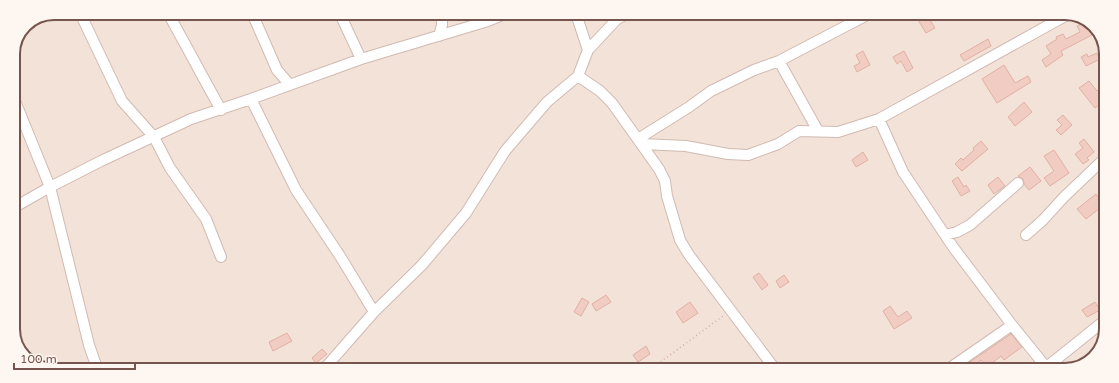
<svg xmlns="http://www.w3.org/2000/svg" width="1119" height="383" font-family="'Varela Round',sans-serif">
<rect width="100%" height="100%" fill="#fcf1ea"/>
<path fill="#f3e2d8" d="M54,13L1078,15L1097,29L1106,51L1104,342L1090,362L1065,370L41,368L22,354L13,332V52L25,25Z"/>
<path fill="#f0ccc2" stroke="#e2b0a3" d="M915,15H927L935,28L926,33Z
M1086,22L1092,35L1061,51L1063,55L1046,67L1042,60L1051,54L1046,46L1057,39L1056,37L1063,34L1066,39L1080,32L1077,26Z
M988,39L991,46L964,61L960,55Z
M863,51L870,65L857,72L854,66L860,63L856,55Z
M904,51L913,68L907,72L901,61L897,64L893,57Z
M1097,53L1100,59L1086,66L1081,57L1087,54L1088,57Z
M1004,65L1015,83L1028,76L1031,82L997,103L982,79Z
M1089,81L1097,91L1106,83V100L1095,108L1079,88Z
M1024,102L1032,112L1015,126L1008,117Z
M1063,115L1072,125L1061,135L1056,130L1062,125L1057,120Z
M1084,139L1094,152L1087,158L1089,160L1083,164L1075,154L1083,148L1079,143Z
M981,141L988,149L962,171L955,164L961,158L963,160L974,150L973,148Z
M1054,150L1069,173L1050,186L1044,178L1054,171L1044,156Z
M863,152L868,160L856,167L852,160Z
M1030,167L1041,181L1029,190L1024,184L1023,179L1018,176Z
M958,177L964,187L966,185L970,191L961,196L952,181Z
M998,177L1005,186L994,194L988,185Z
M1096,194L1104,205L1086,219L1077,209Z
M759,273L768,285L762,290L753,277Z
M784,275L789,282L780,288L776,281Z
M606,295L611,302L596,311L592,304Z
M582,298L589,302L581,316L574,312Z
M690,302L698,313L683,323L676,312Z
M1095,302L1100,310L1087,317L1082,310Z
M890,306L898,317L907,311L912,318L894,329L883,311Z
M287,333L292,341L273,351L269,342Z
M1011,334L1022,347L1004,360L1001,356L987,367L981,360L970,368L967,364Z
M646,346L650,354L638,362L633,355Z
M322,349L327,354L316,363L312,358Z"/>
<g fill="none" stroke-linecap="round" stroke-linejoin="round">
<g stroke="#d0bab2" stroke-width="12">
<path id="minor" d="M80,13L122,101L154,137L170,168L206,219L221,257
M168,13L221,110
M252,13L277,70L290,85
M340,14L361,59
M576,14L588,50
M439,36L442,25V14
M779,61L818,131
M578,76L600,91L612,103L659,169L665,181L667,196L680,240L689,255L775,369
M13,96L50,187L89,345L97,368
M251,99L296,190L340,256L374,312
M879,119L903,172L953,247L1012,325L1046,367
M638,139L689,107L711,91L754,70L779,61L867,15
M642,144L686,146L728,154L748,155L778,144L799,131L838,132L879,119L1067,15
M13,208L50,187L101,161L191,119L251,99L361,59L488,21L505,14
M945,235L957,232L970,225L1018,183
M1026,235L1043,220L1064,197L1105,158
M325,368L374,312L422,265L466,213L505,151L547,102L578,76L588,50L617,19L627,14
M947,370L1012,325
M1043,370L1104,321"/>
</g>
<path stroke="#d5afa5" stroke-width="1.5" stroke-dasharray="1 3" stroke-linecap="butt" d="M651,369L723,316"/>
<use href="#minor" stroke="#fff" stroke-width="10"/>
</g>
<path d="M0 0H1119V383H0ZM54 20H1065A34 34 0 0 1 1099 54V329A34 34 0 0 1 1065 363H54A34 34 0 0 1 20 329V54A34 34 0 0 1 54 20Z" fill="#fef6f0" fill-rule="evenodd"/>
<path fill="none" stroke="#76554e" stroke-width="2" d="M54 20H1065A34 34 0 0 1 1099 54V329A34 34 0 0 1 1065 363H54A34 34 0 0 1 20 329V54A34 34 0 0 1 54 20Z"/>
<path d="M14 363v6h121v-6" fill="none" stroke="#76554e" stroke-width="2"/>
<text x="20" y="363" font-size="12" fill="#76554e" stroke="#fef6f0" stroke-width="3" paint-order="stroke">100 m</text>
</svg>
